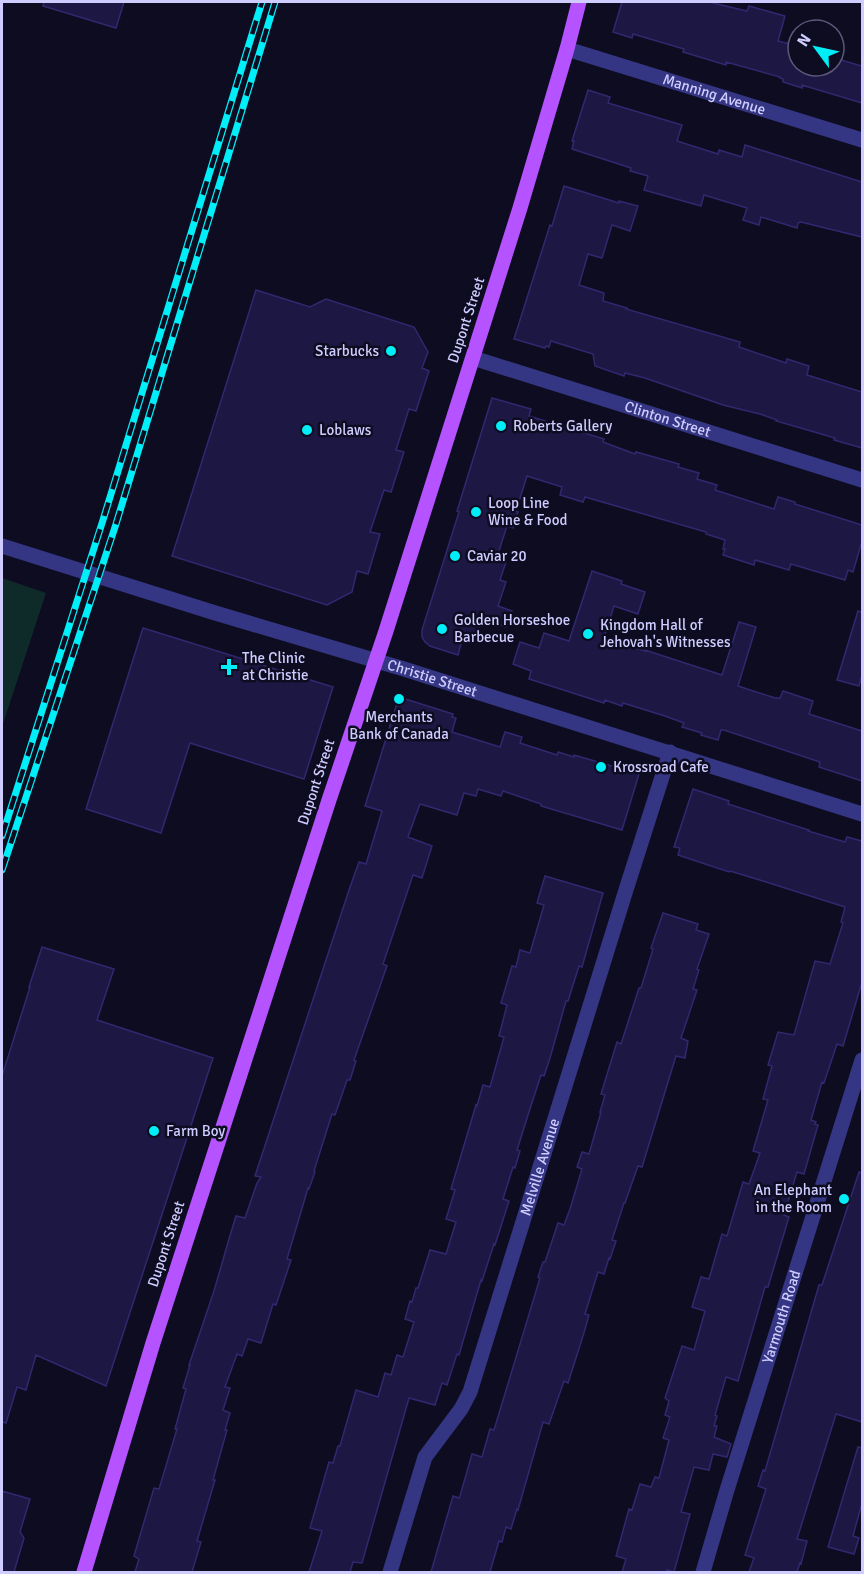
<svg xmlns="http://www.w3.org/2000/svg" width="864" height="1574" font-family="Signika,sans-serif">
<rect width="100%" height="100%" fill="#0e0c21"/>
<path fill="#0f2b29" d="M2,578L46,593L2,727Z"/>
<path fill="#1d1743" stroke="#322870" stroke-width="1.5" d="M44,2H124L116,28L43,6Z
M622,2H709L747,11L749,6L785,16L778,41L790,44L793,32L798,33V66H834V58L862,66V103L802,85V88L783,82V79L780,78V77L726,62V65L683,52L684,49L633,34L632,38L613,32Z
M588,90L610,97L608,103L682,125L677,141L718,154L719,150L742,157L745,145L862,182V237L801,222L798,223L797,228L761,217L759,225L743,220L747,208L704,195L701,206L644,190L648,176L630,171L631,168L572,149L574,141H572Z
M564,186L619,203V201L638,206L630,231L612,225L602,258L588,254L579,285L604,293L603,301L627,308L626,309L740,342L739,347L786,363L787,359L809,366L807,375L862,392V448L834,440L835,438L776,421L777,420L760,414L723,405L645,378L625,373L624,376L595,366L593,354L551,341L549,347L546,346L545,348L514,339L550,225L552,226Z
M256,290L310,307L326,299L414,327L428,352L422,368L429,371L416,411L409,409L396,450L404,452L391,492L384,490L370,532L380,534L368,574L357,571L352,592L327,605L172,556Z
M492,398L531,409L529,416L604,439L603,442L635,454L636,452L679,464L678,467L699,473L697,479L717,485L715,490L774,509L778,497L795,502V504L862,525V541L853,572L848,570L845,580L791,564L789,570L755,560L754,565L723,555L725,549H723L725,540L706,534V532L585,497L583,502L560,495L562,487L527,476L516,511L518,512L513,528L507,526L496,560L506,562L500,580L506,582L498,606L512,611L506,627L482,619L476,637L464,633L458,655L430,646L425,642L422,637V630L459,512L457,511Z
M592,571L622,581L621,584L645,592L638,614L614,606L604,638L645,651V650L722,675L739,622L756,627L738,686L775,698H780L783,691L813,701L809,714L862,731V781L819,767L820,762L724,730H721L718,740L701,735L702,733L682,727L684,723L665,716L623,703L622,706L605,700L604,703L529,679L531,671L513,664L520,642L539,648L544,633L569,641Z
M858,611L862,612V675L859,686L837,680Z
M143,628L333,687L304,779L190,743L161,833L86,809Z
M399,697L453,714L452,717L456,718L452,732L500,747L505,732L522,737L520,743L557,755L558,752L574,757V755L639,774L622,830L541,806V804L503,791L501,796L478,789L476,796L464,793L457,815L420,804L408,837L432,846L422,878L413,875L383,964L387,966L354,1060L356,1061L350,1080H347L335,1115L332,1114L314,1171L315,1172L309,1189L308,1188L287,1259L291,1260L276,1305L273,1304L261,1343L248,1339L242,1356L237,1354L225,1387L230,1388L223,1410L230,1413L225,1430H227L213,1480H215L197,1541L201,1542L192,1572H135L139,1559L134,1556L154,1488L159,1489L177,1429H175L186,1389L183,1388L190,1365H189L214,1291L229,1239L236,1216L245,1218L257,1183L261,1177L255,1176L349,890L359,862L366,864L382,811L365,806Z
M693,789L729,801L728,804L809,830L808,831L845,842L847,837L862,841V982L843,1046L837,1044L824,1083L822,1082L811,1120L816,1122L815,1124L818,1125L804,1174L797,1172L784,1215L789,1217L768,1287H765L738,1381L726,1377L715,1415L717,1416L714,1426H717L714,1437L731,1444L727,1457L713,1454L709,1470L694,1467L681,1512L690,1514L674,1572L667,1570L666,1572H622L626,1559L616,1556L629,1509L632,1510L640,1484L651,1487L655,1477L659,1478L669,1440L663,1438L670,1417L665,1415L669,1401L665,1398L682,1346L694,1350L705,1311L692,1307L701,1277L709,1279L722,1234L727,1236L743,1182L749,1184L760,1153L753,1151L768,1100L763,1099L772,1066L768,1065L778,1032L794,1035L815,961L830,964L843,923L841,922L845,907L763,881L730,871L729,872L678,855L680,848L674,847Z
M545,876L603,893L582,967L579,966L568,1001H566L550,1058L544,1076L541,1075L529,1112L517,1150L520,1151L515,1168L513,1167L503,1199L509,1201L495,1245L494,1244L482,1281L481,1280L459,1355L457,1354L447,1385L442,1383L435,1405L409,1398L362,1563L353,1562L350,1572H309L322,1531L310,1528L329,1462L333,1463L338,1446H340L356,1390L378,1397L385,1373L391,1375L397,1355L403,1357L414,1322L405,1319L410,1301L412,1302L416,1288H418L430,1250L446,1254L456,1222L446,1219L455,1190L451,1189L476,1105L477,1106L483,1085L490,1087L504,1037L499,1036L507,1005L501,1003L512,966L516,967L520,950L530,953L544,905L537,903Z
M663,913L698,924L696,930L709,934L697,969L699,970L693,989L697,990L681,1038L688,1041L685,1058L676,1056L642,1167L638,1166L625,1203H624L612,1240L616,1241L610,1259L609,1258L604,1274L598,1272L585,1314L589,1315L583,1336L568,1383L564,1381L549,1424L543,1422L518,1510L517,1509L511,1529L506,1527L502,1542L499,1541L490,1572H431L453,1496L459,1498L460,1496L472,1454L482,1457L490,1429L494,1430L540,1278L538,1277L543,1262H545L558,1223L564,1225L570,1209L582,1169L577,1167L582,1152L589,1154L601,1112H600L605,1095L601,1094L617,1042L621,1044L639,988H641L653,949L651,948Z
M42,947L114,969L97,1020L213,1058L106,1386L36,1355L26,1390L17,1387L6,1423L2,1422V1076L30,987H29Z
M859,1172L862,1173V1422L836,1414L797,1539L807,1541L801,1564L800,1563L797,1572H749L754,1558L745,1555L766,1489L758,1486L763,1470L765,1471L819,1285H822Z
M858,1447L862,1448V1503L853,1536L859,1538L854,1554L828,1547Z
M2,1491L30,1499L20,1532L24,1538L14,1572H2Z"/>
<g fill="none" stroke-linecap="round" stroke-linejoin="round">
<g stroke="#343683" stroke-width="15">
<path id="s1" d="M567,49L862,140"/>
<path id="s2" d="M473,358L862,480"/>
<path id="s3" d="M2,546L212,612L404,669L862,814"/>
<path id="s4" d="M390,1572L425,1457L461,1409L470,1392L625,893L670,752"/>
<path id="s5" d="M703,1572L727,1490L862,1060"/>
</g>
<path stroke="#b453ff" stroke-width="15" d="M84,1572L153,1343L329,800L386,631L520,208L567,49L579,2"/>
<g stroke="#00eef7" stroke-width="7">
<path id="rail" d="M2,836L103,520L262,2
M2,870L116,524L275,2"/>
</g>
<use href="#rail" stroke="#0e0c21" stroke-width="4.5" stroke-dasharray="14" stroke-linecap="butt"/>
</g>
<g fill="#00eef7" stroke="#0e0c21" stroke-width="2">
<circle cx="391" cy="351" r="6"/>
<circle cx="501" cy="426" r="6"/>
<circle cx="307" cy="430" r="6"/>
<circle cx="476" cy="512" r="6"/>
<circle cx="455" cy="556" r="6"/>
<circle cx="442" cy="629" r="6"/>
<circle cx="588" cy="634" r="6"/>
<path d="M226 658h6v6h6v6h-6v6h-6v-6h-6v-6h6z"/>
<circle cx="399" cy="699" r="6"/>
<circle cx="601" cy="767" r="6"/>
<circle cx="154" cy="1131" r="6"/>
<circle cx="844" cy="1199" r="6"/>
</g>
<g text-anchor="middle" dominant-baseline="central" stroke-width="5" stroke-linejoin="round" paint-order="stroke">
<g font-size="15" fill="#cfccff" stroke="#0e0c21">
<text stroke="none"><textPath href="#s1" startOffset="154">Manning Avenue</textPath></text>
<text transform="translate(466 320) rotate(-72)">Dupont Street</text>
<text stroke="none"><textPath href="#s2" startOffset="204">Clinton Street</textPath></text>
<text stroke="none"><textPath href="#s3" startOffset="450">Christie Street</textPath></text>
<text transform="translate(316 782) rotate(-72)">Dupont Street</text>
<text stroke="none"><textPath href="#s4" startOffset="435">Melville Avenue</textPath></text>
<text transform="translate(166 1244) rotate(-72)">Dupont Street</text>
<text stroke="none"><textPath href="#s5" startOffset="267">Yarmouth Road</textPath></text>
</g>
<g font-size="15" fill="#cfccff" stroke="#0e0c21" text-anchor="start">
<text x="379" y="351" text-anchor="end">Starbucks</text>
<text x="513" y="426">Roberts Gallery</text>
<text x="319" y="430">Loblaws</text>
<text x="488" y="503">Loop Line<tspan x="488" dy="17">Wine &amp; Food</tspan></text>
<text x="467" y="556">Caviar 20</text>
<text x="454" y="620">Golden Horseshoe<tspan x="454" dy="17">Barbecue</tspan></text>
<text x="600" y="625">Kingdom Hall of<tspan x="600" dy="17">Jehovah's Witnesses</tspan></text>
<text x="242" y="658">The Clinic<tspan x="242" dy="17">at Christie</tspan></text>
<text x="399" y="717" text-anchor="middle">Merchants<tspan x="399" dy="17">Bank of Canada</tspan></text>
<text x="613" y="767">Krossroad Cafe</text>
<text x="166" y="1131">Farm Boy</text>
<text x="832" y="1190" text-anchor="end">An Elephant<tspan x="832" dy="17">in the Room</tspan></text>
</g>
</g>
<rect width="864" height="1574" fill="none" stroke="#cfccff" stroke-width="6"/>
<g transform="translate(816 48) rotate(303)"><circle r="28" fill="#0e0c21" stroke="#5b597a" stroke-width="1.5"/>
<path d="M0-4.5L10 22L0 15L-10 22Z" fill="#00eef7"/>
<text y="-9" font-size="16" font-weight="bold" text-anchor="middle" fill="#cfccff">N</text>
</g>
</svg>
